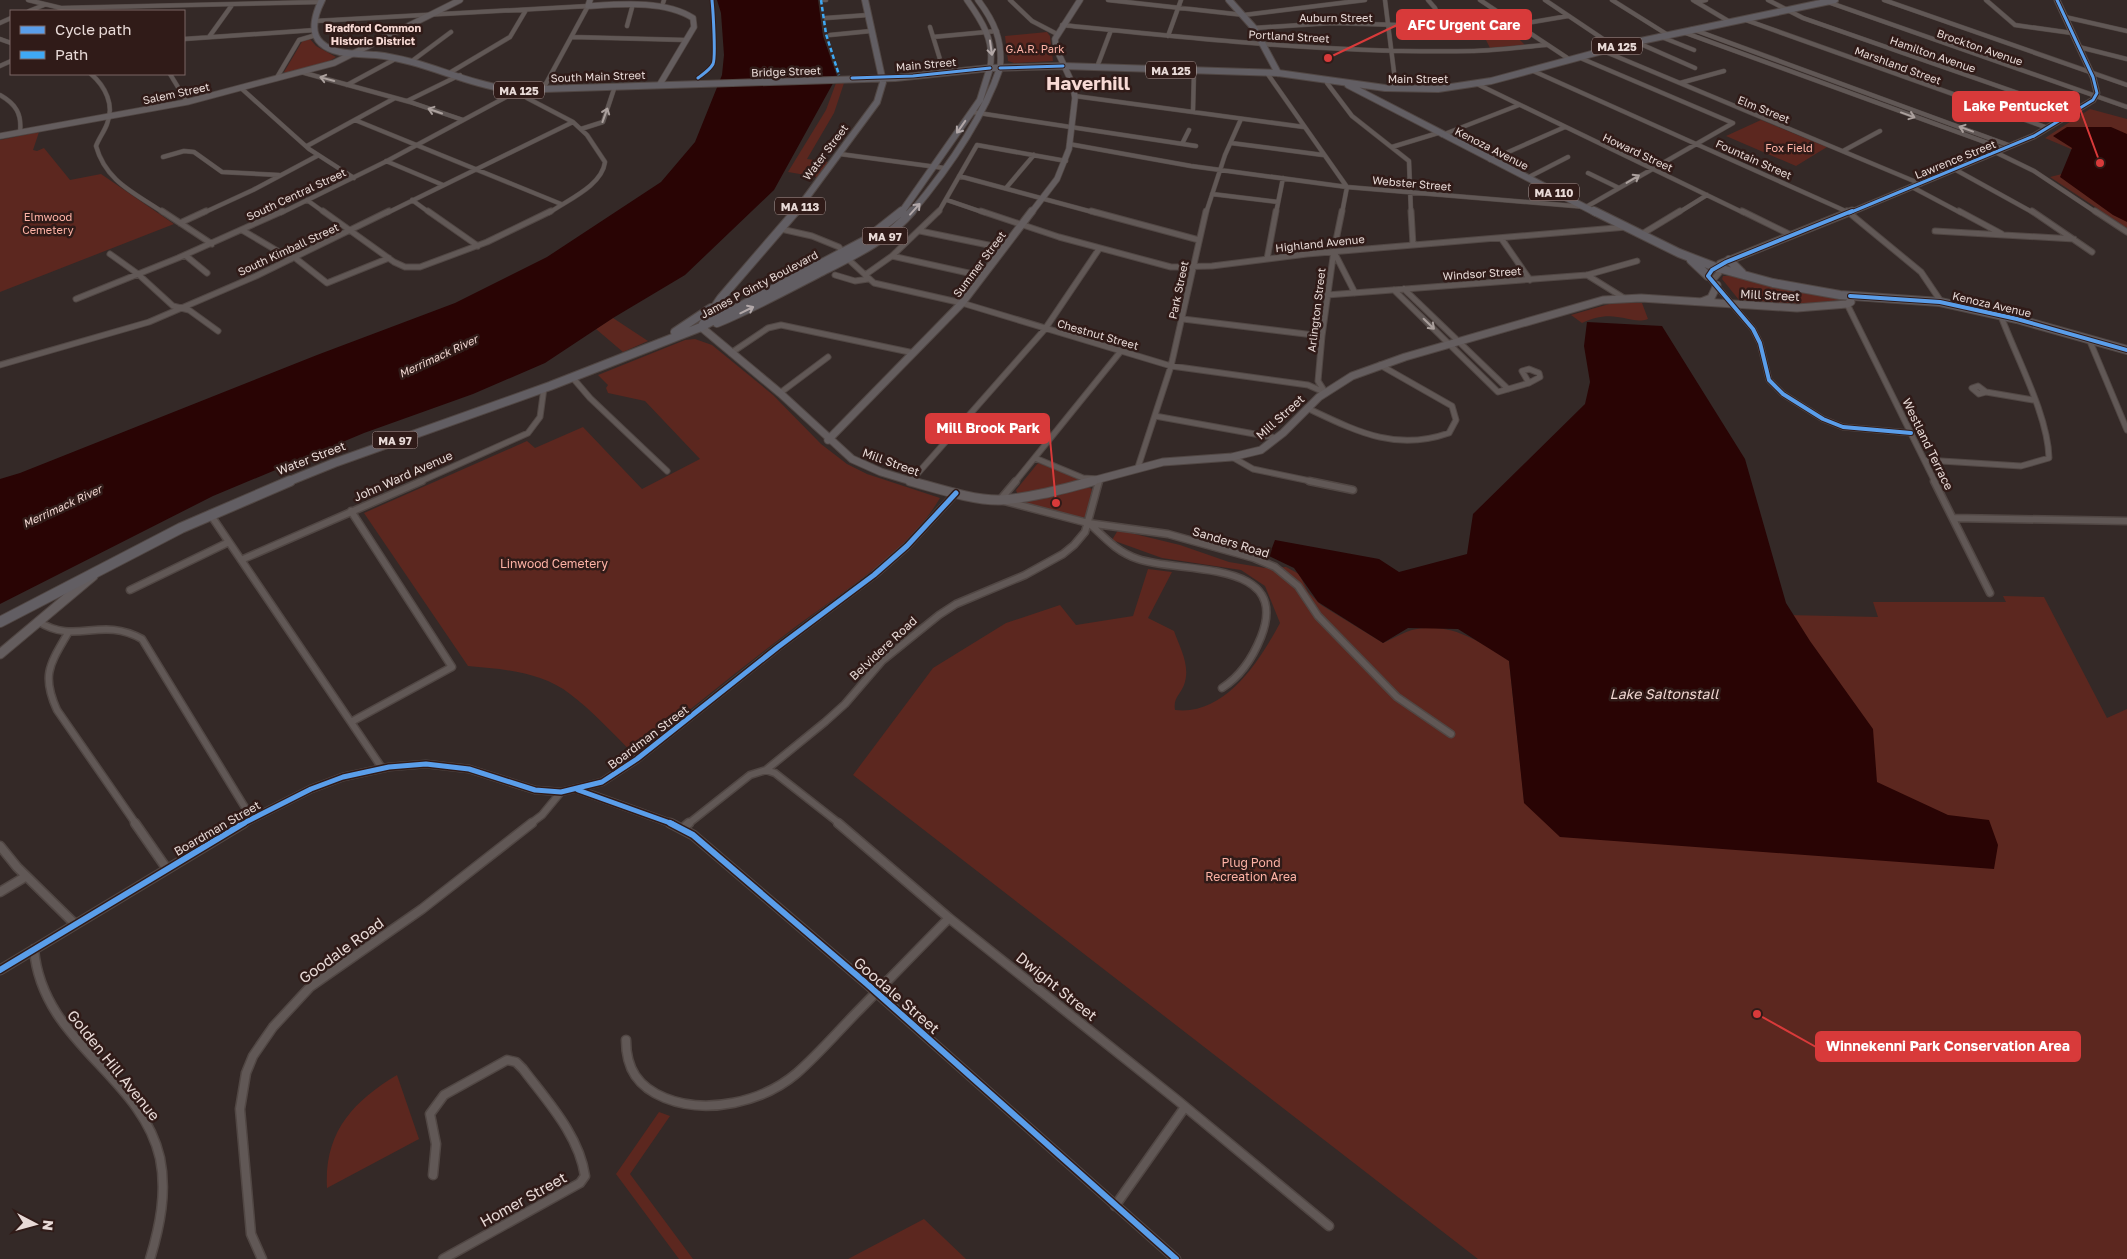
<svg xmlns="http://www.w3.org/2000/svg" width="2127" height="1259" font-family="'Golos Text',sans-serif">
<rect width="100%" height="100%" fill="#342927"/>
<path fill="#5c271f" d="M1047,32L1050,36L1053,61L1014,63L1008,61L1005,36Z
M1516,36L1525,45L1490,48L1485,38Z
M310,39L316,46L336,57L328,62L287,74L284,72L303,40Z
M836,83H844L834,113L807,159L828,162L817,177L788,172L826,110Z
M2090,109L2127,119V228L2050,177L2066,173L2078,152L2045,138Z
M1761,120L1827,147L1796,166L1726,136Z
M39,132L33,150L37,151L44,148L70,180L101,174L174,224L0,292V140Z
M1723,276H1730L1841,300L1800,304L1739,300L1722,279Z
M1616,302L1642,303L1648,319C1637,323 1628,318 1617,317C1605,315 1593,318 1582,323L1571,315Z
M613,318L648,341L623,352L596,329Z
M695,339L712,345L773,395L821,444L847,464L867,474L940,498C908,553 840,593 790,631C737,671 686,713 634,754C613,734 593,711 570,694C542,672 503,669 468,666L364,513L527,441L535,448L583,427L642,489L700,459L645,401L608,393L606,388L608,385L598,375L685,340Z
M1038,463L1077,478L1078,481L1023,494L1017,493L1016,490Z
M1088,487L1092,489L1086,516L1081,519L1022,504L1025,501Z
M1118,530L1180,545L1229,562L1265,568L1286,567L1299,574L1308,592L1321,605L1383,643C1392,639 1402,633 1412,630C1449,621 1480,641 1509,661L1524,800L1533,811L1942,819L1867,782L1786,615L1878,617L1873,602H2006L2003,596L2044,597L2107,718L2127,709V1259H1478L853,775L933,668L1006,623L1060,605L1076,625L1133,616L1148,569L1172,572L1148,618L1174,631C1180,648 1191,666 1184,685C1180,695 1173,698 1175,710C1225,716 1259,662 1280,623L1265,586L1241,570L1162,558L1112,540Z
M397,1075L419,1139L327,1188C324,1133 352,1102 397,1075Z
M659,1112L670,1116L630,1174L693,1259H679L616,1174Z
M924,1219L966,1259H848Z"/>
<path fill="#290404" d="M717,0H818L823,36L837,76L774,190L685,275L613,318L545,363L473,394L364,433L213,496L0,604V479L20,473L317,355L455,303L547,257L661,182L695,142L722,75L724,55L721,13Z
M2067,127H2111L2127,134V222L2113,215L2060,177L2072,148L2053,136Z
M1587,322L1662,326L1745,459L1786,603L1810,641L1873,729L1877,782L1948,815L1989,820L1998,845L1994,869L1560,837L1524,803L1509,661L1458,629L1408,628L1383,643L1318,602L1294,568L1269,556L1275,540L1379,559L1399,572L1467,554L1473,514L1585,404L1590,382L1584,346Z"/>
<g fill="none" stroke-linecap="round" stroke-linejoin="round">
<g stroke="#514744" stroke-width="5">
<path id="street-far3" d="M28,0L61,8L321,2
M824,0H826
M1010,0L1032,21L1057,34
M1108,0L1244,15L1365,0
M1385,0L1395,80L1391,88
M1428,0L1435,8L1443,27
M1480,0L1569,59
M1545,0L1615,47
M1612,0L1668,35
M1693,0L1730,22
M1768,0L1803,18L2075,113
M1884,0L2127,85
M1986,0L2015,25L2072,33
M1825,1L2127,107
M1696,2L1706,0
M663,3L664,0
M29,11L44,5
M2065,17L2127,31
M826,18L868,15
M1743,19L2048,128
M315,21L588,6L543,89
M0,23L11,18
M1062,25C1199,39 1337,54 1474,51C1498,50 1522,47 1546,45
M627,26L633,4
M930,27L943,69
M1254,28L1332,23L1466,27L1515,25L1568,16
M1692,29L2011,146
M1683,32L2004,149
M830,35L871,31
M1168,36L1181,0
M1659,36L1694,50
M209,37L232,5
M572,37L686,40
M933,37L997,31
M0,39L11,43
M184,39L315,30
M1636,42L1695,68
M2079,47L2127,59
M1601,50L1921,184
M1578,57L1733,123
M412,61L451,32
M0,66L11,61
M1097,67L1111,30
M1531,70L1850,213
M301,72L410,102L463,120
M451,72L510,37L526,10
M1267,73L1347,187L1342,213
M91,74C105,86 115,105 107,124C104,132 99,138 96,146C106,182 135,193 164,213
M170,74L187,102
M276,79L299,40L316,35
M1328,80L1327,83L1352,116L1409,161L1411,213
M1680,83L1724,71
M1477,84L1744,213
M347,85L397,58
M242,89L309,149L354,178
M529,89L527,98L573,122L587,135L605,162C602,186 567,200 549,213
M0,95C16,104 22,114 20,132
M1075,96L1304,127
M407,101L460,75
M1193,111L1194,71
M972,112L1196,146
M355,120L561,204
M581,129L603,122L615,86
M1442,135L1519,105
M1231,143L1323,155
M1069,144L1191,166L1347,187L1586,207L1733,123
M1182,144L1189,130
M307,146L395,98
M1392,147L1438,133
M1843,151L1880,131
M1997,153L2034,171L2097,213
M840,154L944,168
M163,157L184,151L194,152L222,172L279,175
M1490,160L1565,127
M386,161L443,185
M1956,170L2034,213
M1588,173L1619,188
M959,176L1096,213
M1527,178L1568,157
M1912,187L1961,213
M1006,188L1034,155
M1212,194L1278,202
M307,200L325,213
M412,200L430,213
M947,200L985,213
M203,213L253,190L317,156
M281,213L387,161L510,95L515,90
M387,213L573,122
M938,213L977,145L1066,161
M1206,213L1225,155L1241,119
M1276,213L1283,178
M1678,213L1707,195"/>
</g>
<g stroke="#514744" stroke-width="7">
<path id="street-far2" d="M162,211L212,244
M323,211L394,262L405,267H420L487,242L551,211
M428,211L478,246
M981,211L1059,237L1171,267L1212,266L1307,254L1627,227
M1091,211L1199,240
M1411,211L1413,245
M1742,211L1791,235
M1847,211L1921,272L1942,303
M1959,211L2002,234
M2032,211L2092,252
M2095,211L2127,232
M180,223L206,211
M781,229L812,236L839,247L848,259L874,283L962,303L1171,366L1308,385L1326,393
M242,230L291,259
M920,231L1003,248
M1935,231L2074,239
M1642,234L1680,211
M1501,238L1530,280
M1334,252L1355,293
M110,254L138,274L173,306L189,310L218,331
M185,255L207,273
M892,256L982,276
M294,257L327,283L389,258
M1267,259L1276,211
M835,275L855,281L868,279
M865,275L892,256L939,211
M1587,275L1624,298
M1713,280L1719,273L1718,268L1712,270L1708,276L1753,329L1760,343L1769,380L1783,394L1823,419L1843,427L1911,433
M1404,289L1508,389
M1394,290L1498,392L1529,383
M1327,295L1587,275L1637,261
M76,299L178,258L283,211
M1847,304L1935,482
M1183,319L1322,336
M2089,339L2127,430
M731,353L768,328L781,325L914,353
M0,365L149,322L256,276L389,211
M1529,369L1539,373L1540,377L1529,383L1522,371Z
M572,377L590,398L667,471
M1978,386L1986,392L1979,394L1972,388Z
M1325,392L1318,381L1322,336L1334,250L1342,211
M1986,392L2033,400
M780,393L828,357
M1307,408C1356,431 1395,452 1449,433L1456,420L1452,406L1380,365
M1155,416L1277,438
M1232,457L1253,469L1315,482
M1035,458L1083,478L1099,479L1098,482
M1925,460L2021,466L2049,458C2048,415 2016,357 2001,316
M1138,467L1171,366L1206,211
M911,481L1045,329L1099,249
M419,482L528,433L540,417L544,388
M1015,482L1121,351"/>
</g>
<g stroke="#514744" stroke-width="9">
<path id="street-far1" d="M1016,481L1000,500L1088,523L1168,534L1254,558L1275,567L1298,586L1318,616L1397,697L1451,734
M1309,481L1353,490
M1934,481L1990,593
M351,511L452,667L351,722
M210,514L382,768
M1954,518L2127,521
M1089,523C1105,538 1117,552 1138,559C1181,574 1292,558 1261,637C1253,657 1241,676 1222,688
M241,560L422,481
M130,590L229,542
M39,622C76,645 101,616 142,639L252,819
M68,633C50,664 41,675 57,710L136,824
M766,770L775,773L840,824
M579,790L673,824
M242,824L311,789L343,777L389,767L426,764L469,769L535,790L561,792L602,782L637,759L778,647L874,575L907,546L956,493
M530,824L542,815L561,792
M688,824L750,775L766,770L825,722L845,704L882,661L939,615L956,604L1025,575L1063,554L1074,545L1085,532L1099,481"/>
</g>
<g stroke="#514744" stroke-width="11">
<path id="street" d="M135,823L167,869
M670,823L693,835L867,984L1176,1259
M838,823L949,918L1177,1100L1329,1226
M682,829L689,823
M0,846L17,867L75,924
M0,892L25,877
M34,949C42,1043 141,1075 160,1158C167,1192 160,1226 150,1259
M0,970L244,823
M626,1040C626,1069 638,1087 665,1098C707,1115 763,1102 797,1073C820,1053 840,1029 861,1008C890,978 920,948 949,918
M433,1175L436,1144L430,1114L444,1095L507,1060L516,1062L523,1069C547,1101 579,1135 585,1176L580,1183L443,1259
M1115,1206L1185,1107
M262,1259L251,1234L240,1109L246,1073L253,1056L273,1027L310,987L422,909L532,823"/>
</g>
<g stroke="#514744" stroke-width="7">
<path id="secondary-far2" d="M590,0L588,6C621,4 665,0 693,18L694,27L660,84
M967,0C982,21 995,41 990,68
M978,0C994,21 1003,41 1000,68
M0,136L187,102L334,63L460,0
M1031,213L1057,179L1069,149L1075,98L1073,85L1056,48L1055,39L1080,0
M1849,213L2034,136L2093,100L2097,93L2093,77L2057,0"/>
</g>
<g stroke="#514744" stroke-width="9">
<path id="secondary-far1" d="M1718,268L1720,264L1852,211
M1701,302L1711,298L1717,285
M701,327L780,393L852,459L881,472L914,482
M828,440L962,303L1032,211
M1088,482L1163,462L1232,457L1261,450L1283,433L1319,397L1352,376L1405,357L1603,300L1641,298L1797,308L1847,304L1851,302L1850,296"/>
</g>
<g stroke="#514744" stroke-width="11">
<path id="secondary" d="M910,481C936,488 975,501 1001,500C1032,498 1063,489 1093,481
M0,654L93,576"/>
</g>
<g stroke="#514744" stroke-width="8">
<path id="primary-far2" d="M322,0C316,12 309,32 321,43C335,56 358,53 376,55C423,60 465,84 512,90L895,78L990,68L1063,66L1278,73L1385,88L1438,89L1491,81L1636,42L1835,0
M1229,0L1254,28L1278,73
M1348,85L1596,213
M795,213L877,102L883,82L865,0
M901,213L980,100L990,68
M911,213C947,170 982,121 1000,68"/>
</g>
<g stroke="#514744" stroke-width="10">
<path id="primary-far1" d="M1594,211L1679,253L1718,268L1773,283L1840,295L1940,302L2017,319L2127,350
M1691,260L1708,276
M1729,260L1742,273
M717,323C751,309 784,291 817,274C850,257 888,240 912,211
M703,324L721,298L796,211
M675,332L711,308
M287,482L334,463L550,386L701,327L864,241L902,211"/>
</g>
<g stroke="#514744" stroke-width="12">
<path id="primary" d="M0,622L181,528L290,481"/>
</g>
<use href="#street-far3" stroke="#615856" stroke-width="4"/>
<use href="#street-far2" stroke="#615856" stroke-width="5"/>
<use href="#street-far1" stroke="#615856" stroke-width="6"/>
<use href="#street" stroke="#615856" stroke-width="8"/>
<use href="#secondary-far2" stroke="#645d5e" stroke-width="5.5"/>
<use href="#secondary-far1" stroke="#645d5e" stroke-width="7"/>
<use href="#secondary" stroke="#645d5e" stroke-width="9"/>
<use href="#primary-far2" stroke="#625e63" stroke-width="6"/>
<use href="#primary-far1" stroke="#625e63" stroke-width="8"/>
<use href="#primary" stroke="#625e63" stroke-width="10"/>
<path stroke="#3fa9f5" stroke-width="2.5" stroke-dasharray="4.5 2.5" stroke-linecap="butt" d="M821,0L826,34L839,75"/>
<g stroke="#301b18" stroke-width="5">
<path id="cycleway-far3" d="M1000,68L1063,66
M698,78C703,74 710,70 713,64C716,58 713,10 712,0
M852,78L913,76L990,68
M1849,213L2034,136L2093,100L2097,93L2093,77L2057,0"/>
</g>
<g stroke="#301b18" stroke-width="6">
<path id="cycleway-far2" d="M1852,211L1726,262L1712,270L1708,276L1753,329L1760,343L1769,380L1783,394L1823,419L1843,427L1911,433
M1850,296L1940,302L2017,319L2127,350"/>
</g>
<g stroke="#301b18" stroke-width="8">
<path id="cycleway-far1" d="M578,790L673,824
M242,824L311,789L343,777L389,767L426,764L469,769L535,790L561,792L602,782L637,759L778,647L874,575L907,546L956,493"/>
</g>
<g stroke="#301b18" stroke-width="9">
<path id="cycleway" d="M670,823L693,835L867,984L1176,1259
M0,970L244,823"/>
</g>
<use href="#cycleway-far3" stroke="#5a9eea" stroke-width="3"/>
<use href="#cycleway-far2" stroke="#5a9eea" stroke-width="4"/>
<use href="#cycleway-far1" stroke="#5a9eea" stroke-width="5"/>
<use href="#cycleway" stroke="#5a9eea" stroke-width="6"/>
</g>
<defs><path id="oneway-shaft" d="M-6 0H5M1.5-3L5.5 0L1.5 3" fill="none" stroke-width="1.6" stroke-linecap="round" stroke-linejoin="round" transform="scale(1.25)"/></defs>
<use stroke="#b3a8a7" href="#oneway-shaft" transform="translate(991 48) rotate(82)"/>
<g stroke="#aba09d">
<use href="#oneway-shaft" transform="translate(327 79) rotate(-165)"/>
<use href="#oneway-shaft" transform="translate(435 111) rotate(-161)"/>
<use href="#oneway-shaft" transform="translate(605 115) rotate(-70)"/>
<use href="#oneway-shaft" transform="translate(1908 115) rotate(20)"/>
<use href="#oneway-shaft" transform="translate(1966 129) rotate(-160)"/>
<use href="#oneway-shaft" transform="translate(1633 179) rotate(-31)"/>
<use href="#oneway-shaft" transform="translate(1429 324) rotate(44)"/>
</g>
<g stroke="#b2a8a9">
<use href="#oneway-shaft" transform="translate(961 127) rotate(125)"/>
<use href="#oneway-shaft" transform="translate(915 209) rotate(-48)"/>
<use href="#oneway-shaft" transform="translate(747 310) rotate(-26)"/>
</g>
<g text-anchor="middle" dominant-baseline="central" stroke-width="5" stroke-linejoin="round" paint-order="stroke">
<g font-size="11" fill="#e8dad7" stroke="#301b18">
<text x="1336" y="17">Auburn Street</text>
<text transform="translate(1289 36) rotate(3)">Portland Street</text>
<text transform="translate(1980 47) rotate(19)">Brockton Avenue</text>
<text transform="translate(1933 54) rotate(19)">Hamilton Avenue</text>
<text transform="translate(926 64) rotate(-5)">Main Street</text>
<text transform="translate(1898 65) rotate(20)">Marshland Street</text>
<text transform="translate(786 71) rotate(-2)">Bridge Street</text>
<text transform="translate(598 76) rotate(-2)">South Main Street</text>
<text x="1418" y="78">Main Street</text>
<text transform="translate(176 93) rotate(-12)">Salem Street</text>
<text transform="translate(1764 109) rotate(22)">Elm Street</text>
<text transform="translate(1492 148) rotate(27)">Kenoza Avenue</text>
<text transform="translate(825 152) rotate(-53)">Water Street</text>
<text transform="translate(1638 152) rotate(25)">Howard Street</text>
<text transform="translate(1754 159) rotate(24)">Fountain Street</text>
<text transform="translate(1955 159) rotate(-22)">Lawrence Street</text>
<text transform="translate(1412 183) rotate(5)">Webster Street</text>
<text transform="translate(296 194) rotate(-25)">South Central Street</text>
<text transform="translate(1320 243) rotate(-6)">Highland Avenue</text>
<text transform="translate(288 249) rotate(-25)">South Kimball Street</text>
<text transform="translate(979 264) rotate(-53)">Summer Street</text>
<text transform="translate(1482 273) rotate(-4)">Windsor Street</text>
<text transform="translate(759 284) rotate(-28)">James P Ginty Boulevard</text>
<text transform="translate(1178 290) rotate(-78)">Park Street</text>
<text transform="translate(1992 304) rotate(13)">Kenoza Avenue</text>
<text transform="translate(1316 310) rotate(-83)">Arlington Street</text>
<text transform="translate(1098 334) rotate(16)">Chestnut Street</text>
</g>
<g font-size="11" font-weight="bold" fill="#f8dad5" stroke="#301b18">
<text x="373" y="27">Bradford Common<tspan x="373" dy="13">Historic District</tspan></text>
</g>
<g fill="#301b18" stroke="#b1a19e" stroke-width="1">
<rect x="1592" y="37.5" width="50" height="17" rx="4"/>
<rect x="1146" y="61.5" width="50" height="17" rx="4"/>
<rect x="494" y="81.5" width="50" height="17" rx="4"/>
<rect x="1529" y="183.5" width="50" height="17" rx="4"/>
<rect x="775" y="197.5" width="50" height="17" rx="4"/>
<rect x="862.5" y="227.5" width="45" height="17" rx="4"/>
<rect x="372.5" y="431.5" width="45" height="17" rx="4"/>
</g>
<g font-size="11" font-weight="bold" fill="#e8dad7">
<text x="1617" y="46">MA 125</text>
<text x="1171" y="70">MA 125</text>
<text x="519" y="90">MA 125</text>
<text x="1554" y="192">MA 110</text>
<text x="800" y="206">MA 113</text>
<text x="885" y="236">MA 97</text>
<text x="395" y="440">MA 97</text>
</g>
<g font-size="11" fill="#feb3a6" stroke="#301b18">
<text x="1035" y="48">G.A.R. Park</text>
<text x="1789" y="147">Fox Field</text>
<text x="48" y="216">Elmwood<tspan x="48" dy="13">Cemetery</tspan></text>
</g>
<g font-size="11" font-style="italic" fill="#f0d6d1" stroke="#301b18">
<text transform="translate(438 356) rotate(-25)">Merrimack River</text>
<text transform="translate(62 506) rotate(-25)">Merrimack River</text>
</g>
<g font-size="12" fill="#e8dad7" stroke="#301b18">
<text transform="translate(1770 295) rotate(3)">Mill Street</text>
<text transform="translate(1280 417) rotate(-42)">Mill Street</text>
<text transform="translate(1928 444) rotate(64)">Westland Terrace</text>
<text transform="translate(311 458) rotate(-21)">Water Street</text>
<text transform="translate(891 462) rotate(20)">Mill Street</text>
<text transform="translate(403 476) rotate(-24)">John Ward Avenue</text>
<text transform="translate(1231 542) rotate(17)">Sanders Road</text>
<text transform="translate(883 648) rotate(-43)">Belvidere Road</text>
<text transform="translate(648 737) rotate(-37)">Boardman Street</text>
<text transform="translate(217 828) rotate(-30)">Boardman Street</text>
</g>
<g font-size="12" fill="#feb3a6" stroke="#301b18">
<text x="554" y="563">Linwood Cemetery</text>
<text x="1251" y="862">Plug Pond<tspan x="1251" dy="14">Recreation Area</tspan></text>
</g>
<g font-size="14" font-style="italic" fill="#f0d6d1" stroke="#301b18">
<text x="1664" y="693">Lake Saltonstall</text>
</g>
<g font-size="15" fill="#e8dad7" stroke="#301b18">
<text transform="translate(341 950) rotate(-36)">Goodale Road</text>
<text transform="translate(1057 986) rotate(39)">Dwight Street</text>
<text transform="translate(897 995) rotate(41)">Goodale Street</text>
<text transform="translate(114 1065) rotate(51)">Golden Hill Avenue</text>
<text transform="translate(523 1199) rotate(-29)">Homer Street</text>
</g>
<g font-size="19" font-weight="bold" fill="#f8dad5" stroke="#301b18">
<text x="1088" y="82">Haverhill</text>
</g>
</g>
<path fill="none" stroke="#d83a3a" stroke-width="2" d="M1328 58L1397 25M2100 163L2079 106M1056 503L1049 428M1757 1014L1816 1047"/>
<g fill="#d83a3a" stroke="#301b18" stroke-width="2">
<circle cx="1328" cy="58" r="5"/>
<circle cx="2100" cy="163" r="5"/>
<circle cx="1056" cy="503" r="5"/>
<circle cx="1757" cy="1014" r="5"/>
</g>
<g fill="#d83a3a" stroke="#d83a3a" stroke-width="2">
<rect x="1397" y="10" width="134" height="29" rx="5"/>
<rect x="1953" y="92" width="126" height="29" rx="5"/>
<rect x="926" y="414" width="123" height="29" rx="5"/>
<rect x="1816" y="1032" width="264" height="29" rx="5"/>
</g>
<g font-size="14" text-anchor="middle" font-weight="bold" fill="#fff">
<text x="1464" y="30">AFC Urgent Care</text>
<text x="2016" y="111">Lake Pentucket</text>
<text x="988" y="433">Mill Brook Park</text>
<text x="1948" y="1051">Winnekenni Park Conservation Area</text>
</g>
<rect x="10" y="10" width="175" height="65" fill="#301b18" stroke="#7a6764"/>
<rect x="20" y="26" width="25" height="8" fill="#5a9eea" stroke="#7a6764"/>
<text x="55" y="35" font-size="15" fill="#e8dad7">Cycle path</text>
<rect x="20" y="51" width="25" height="8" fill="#3fa9f5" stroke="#7a6764"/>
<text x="55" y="60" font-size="15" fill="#e8dad7">Path</text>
<g transform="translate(35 1224) rotate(96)" stroke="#301b18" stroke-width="4" paint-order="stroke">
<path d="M0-4L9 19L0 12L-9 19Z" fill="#e8dad7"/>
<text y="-8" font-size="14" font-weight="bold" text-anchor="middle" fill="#e8dad7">N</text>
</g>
</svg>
